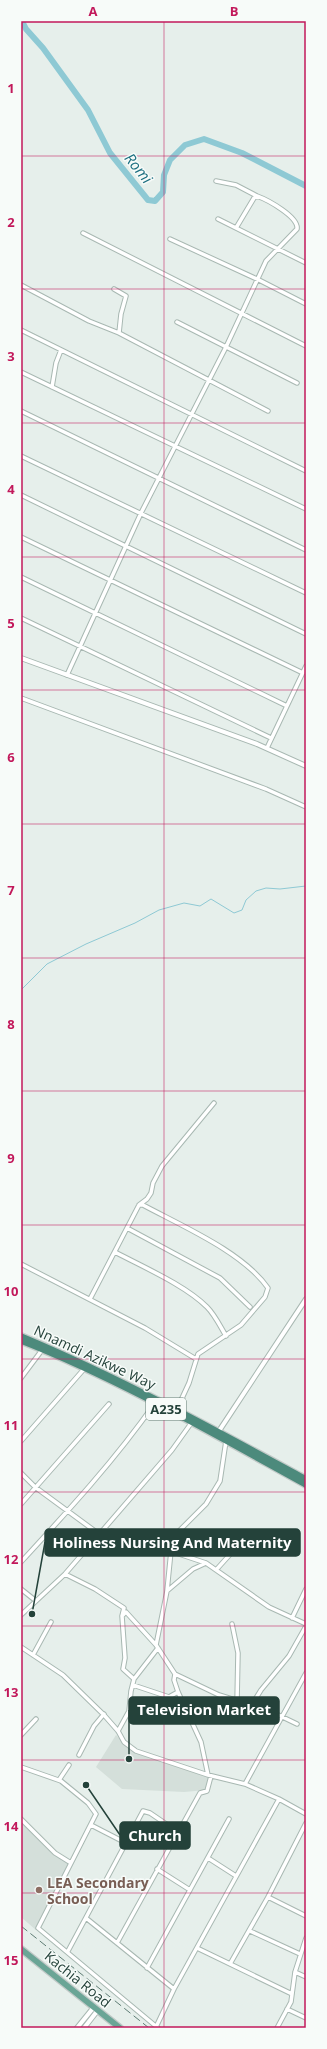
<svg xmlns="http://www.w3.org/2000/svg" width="327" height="2049" font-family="'Open Sans',sans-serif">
<rect width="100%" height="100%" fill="#e6efeb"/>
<path fill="#d4dfda" d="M116,1735L132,1751L211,1777L206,1790L184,1792L122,1789L96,1767Z
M21,1819L50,1848L70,1862L36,1930L21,1917Z"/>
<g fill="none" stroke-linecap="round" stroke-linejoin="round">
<path stroke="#8ec9d4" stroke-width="1" d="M21,990L47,964L86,944L135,923L159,910L184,903L200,906L211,899L234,913L242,910L246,900L256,891L266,888L280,889L306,886"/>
<path stroke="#8ec9d4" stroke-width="6" d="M22,21L26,29L43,48L88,110L110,153L148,200L155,201L163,192L164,175L170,160L185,145L204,139L242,153L306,186"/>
<g stroke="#a8b8b2" stroke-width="5.5">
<path id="minor" d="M216,181L236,185L257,196
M218,219L306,263
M83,233L306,346
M170,239L259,280L306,304
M21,285L89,321L119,333L268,411
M114,289L126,296L121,314L119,333
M177,322L297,383
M21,330L306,471
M21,372L306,509
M52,387L56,363L61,350
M21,411L306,550
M21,456L306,593
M21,495L306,634
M21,537L303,673
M21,577L287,706
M21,618L271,738
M67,675L141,513L226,347L266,261L297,229C299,217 268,200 257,196L254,198L236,228
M21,698L266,789L306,807
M267,748L306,666
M139,1205H143C182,1226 243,1252 268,1288L265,1297L241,1325L198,1354L189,1383L177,1409
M127,1228L220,1278L250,1307
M115,1252C143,1267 185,1285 207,1307C215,1315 220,1326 226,1336
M21,1264L145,1328L196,1359
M90,1299L139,1205L147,1199L151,1193L153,1183L162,1166L214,1103
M21,1378L42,1350
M21,1441L84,1369
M21,1473L35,1487L99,1534
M21,1504L109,1404
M104,1529L143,1539L170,1551L206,1563L269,1607L306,1624
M21,1562C68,1511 115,1460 155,1403
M216,1570L234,1550
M65,1574L95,1589L124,1608L122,1616L126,1612L156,1645L175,1674L174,1680L178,1692L201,1742L208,1775
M21,1589L36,1601
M167,1591L193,1569L206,1563
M21,1615L65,1574L172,1450L192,1422
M122,1616L125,1658L123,1669L134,1679
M292,1618L306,1589
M232,1624L238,1653L237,1702
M156,1645L167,1591L172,1541L178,1532L206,1504L220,1481L226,1441
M21,1647L63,1675L104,1715L118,1731L124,1742L136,1751L208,1775L245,1784L279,1799L306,1814
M33,1655L51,1622
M175,1674L219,1695L268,1710L297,1724
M133,1685L169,1697L178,1692
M251,1706L261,1690L289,1656L306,1626
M118,1731L129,1711L131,1691L134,1679L158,1648
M21,1735L36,1719
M79,1755L94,1726L104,1714
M21,1767L61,1781L88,1803L96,1814L38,1928L158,2028
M59,1780L69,1765
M245,1784L306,1673
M21,1819L55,1853L71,1863
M91,1825L126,1843
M208,1858L236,1876
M157,1869L190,1890
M268,1897L306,1916
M86,1918L174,1989
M250,1931L300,1954
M117,1943L200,1793L207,1791L211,1776
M197,1948L292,1994
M68,1951L143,1811L150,1813L178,1832
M230,1964L268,1897L306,1823
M147,1968L229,1819
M295,1972L306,1977
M287,2009L306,2018
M156,2027L174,1989L279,1799
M277,2028L291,2002L295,1972L306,1938"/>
</g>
<g stroke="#a8b8b2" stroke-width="6">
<path id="tertiary" d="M21,658L257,744L306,766
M219,1431L306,1299
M77,2028L94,2007
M84,2028L98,2010"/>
</g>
<g stroke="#c2cac8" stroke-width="8">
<path id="primary" d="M21,1949L120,2028"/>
</g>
<g stroke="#c2cac8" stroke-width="8">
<path id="trunk" d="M21,1336C119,1377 212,1428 306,1479
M21,1341C120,1380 213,1434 306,1485"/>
</g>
<use href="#minor" stroke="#fff" stroke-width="3.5"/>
<use href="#tertiary" stroke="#fff" stroke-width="4"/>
<use href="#primary" stroke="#6aa596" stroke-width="5.5"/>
<use href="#trunk" stroke="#4c8a7c" stroke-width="5.5"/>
<path stroke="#5f7d75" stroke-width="1" stroke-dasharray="8 4" stroke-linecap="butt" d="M21,1926L149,2028"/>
</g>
<path fill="none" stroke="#c2185b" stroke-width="1" stroke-opacity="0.55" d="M164,21V2028M21,156H306M21,289H306M21,423H306M21,557H306M21,690H306M21,824H306M21,958H306M21,1091H306M21,1225H306M21,1359H306M21,1492H306M21,1626H306M21,1760H306M21,1893H306"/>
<circle fill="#8d6e63" stroke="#f7fbf9" stroke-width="1.5" cx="39" cy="1890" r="4"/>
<g text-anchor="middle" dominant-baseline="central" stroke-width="3" stroke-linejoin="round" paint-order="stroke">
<rect fill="#f7fbf9" stroke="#637a73" stroke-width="1" x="146" y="1398" width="40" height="22" rx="3"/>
<g font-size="13" font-weight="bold" fill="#24423a">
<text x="166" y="1409">A235</text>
</g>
<g font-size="14" fill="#24423a" stroke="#f7fbf9">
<text transform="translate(95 1357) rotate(25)">Nnamdi Azikwe Way</text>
<text transform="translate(78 1979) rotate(39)">Kachia Road</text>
</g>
<g font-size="14" font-weight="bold" fill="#785e54" stroke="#f7fbf9" text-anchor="start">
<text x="47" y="1882">LEA Secondary<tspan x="47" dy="16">School</tspan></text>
</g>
<g font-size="15" font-style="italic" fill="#1c6f80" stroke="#f7fbf9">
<text transform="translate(139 168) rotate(51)">Romi</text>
</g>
</g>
<path fill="none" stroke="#24423a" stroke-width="1.5" d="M32 1614L45 1542M129 1759L129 1710M86 1785L120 1835"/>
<g fill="#24423a" stroke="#f7fbf9" stroke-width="1.5">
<circle cx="32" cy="1614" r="4"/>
<circle cx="129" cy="1759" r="4"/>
<circle cx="86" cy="1785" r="4"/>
</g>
<g fill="#24423a" stroke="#24423a" stroke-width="1.5">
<rect x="45" y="1529" width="255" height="27" rx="4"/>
<rect x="129" y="1697" width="150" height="27" rx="4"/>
<rect x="120" y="1822" width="70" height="27" rx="4"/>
</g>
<g font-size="15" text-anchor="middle" font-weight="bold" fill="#fff">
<text x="172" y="1548">Holiness Nursing And Maternity</text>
<text x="204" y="1715">Television Market</text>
<text x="155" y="1841">Church</text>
</g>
<rect width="327" height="2049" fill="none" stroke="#f7fbf9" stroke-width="44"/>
<rect x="22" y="22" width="283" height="2005" fill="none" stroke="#c2185b" stroke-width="1.5"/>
<g font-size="13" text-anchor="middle" font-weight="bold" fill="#c2185b">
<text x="93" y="16">A</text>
<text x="234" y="16">B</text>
<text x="11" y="93">1</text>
<text x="11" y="227">2</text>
<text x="11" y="361">3</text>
<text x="11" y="494">4</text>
<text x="11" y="628">5</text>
<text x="11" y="762">6</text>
<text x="11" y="895">7</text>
<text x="11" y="1029">8</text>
<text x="11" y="1163">9</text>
<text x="11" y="1296">10</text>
<text x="11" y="1430">11</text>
<text x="11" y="1564">12</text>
<text x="11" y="1697">13</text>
<text x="11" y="1831">14</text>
<text x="11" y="1965">15</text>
</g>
</svg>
